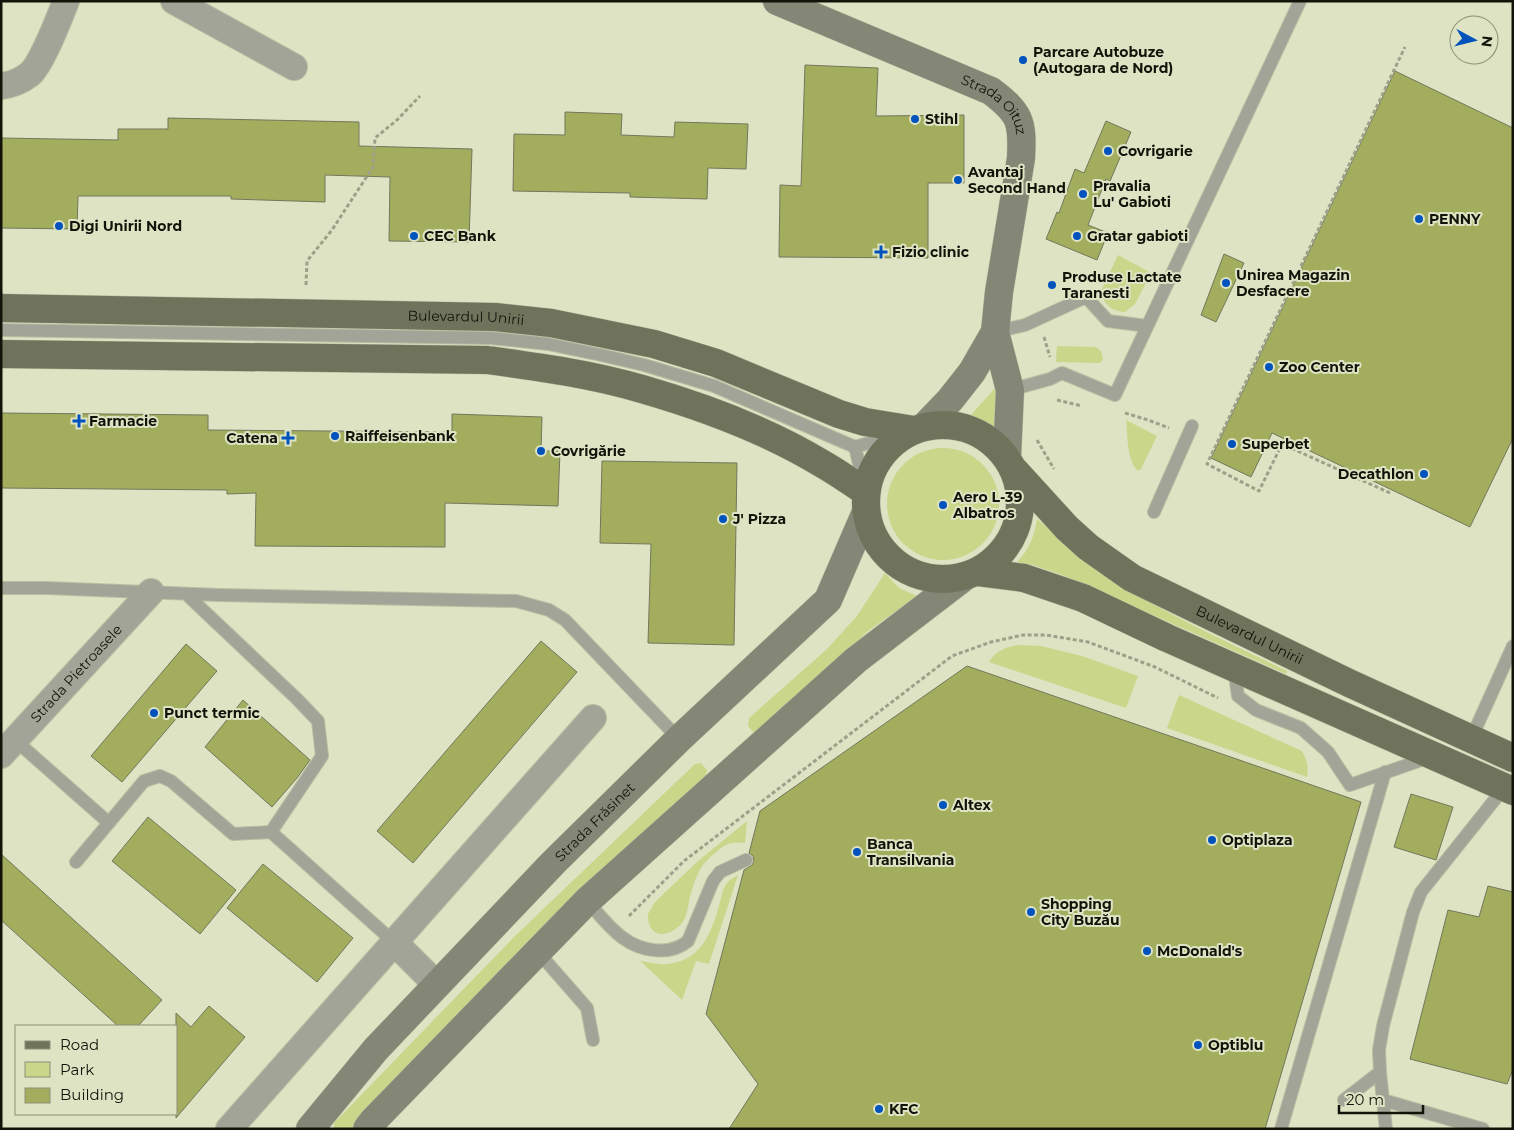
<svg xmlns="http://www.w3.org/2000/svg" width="1514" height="1130" font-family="Montserrat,sans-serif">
<rect width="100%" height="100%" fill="#dee3c4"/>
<path fill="#cad689" d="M1118,255L1151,273L1135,304L1125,312C1111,311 1106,306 1100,293Z
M1057,346L1096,347L1101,351L1103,359L1100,363L1056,362Z
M995,388L999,390L1001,427C988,428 985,423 972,419L971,415Z
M1126,420L1157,436L1141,469L1138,471C1126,459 1128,436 1126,420Z
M887 504a56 56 0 1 1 112 0a56 56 0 1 1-112 0Z
M1037,519C1063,541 1089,564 1118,583C1171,617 1230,643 1287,671L1286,674L1062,575L1033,565L1017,562C1030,549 1034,536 1037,519Z
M885,573L899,588L917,596L868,631L759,733H754L748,726L749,718L827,649L857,616Z
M1018,645L1041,646L1082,656L1138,676L1126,708L989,662C997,650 1004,648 1018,645Z
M1179,695L1302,751C1307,760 1309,767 1307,777L1167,728Z
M701,763L707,770L706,776L525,951L354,1129H334V1123L514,937L695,764Z
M747,821L745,843C730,841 725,844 714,854C698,866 694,882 689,901C688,907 687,914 684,920C678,931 657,942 650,926C648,923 648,917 648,914L655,902L698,861Z
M738,875L709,964L696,961L682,1000L640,961C648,962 658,965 666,964C700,962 711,934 719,906C724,890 721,884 738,875Z"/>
<path fill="#a3ad5e" stroke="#73775c" d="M805,65L878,68L876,116L964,115V183H928V258L779,257L780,185L801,186Z
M1395,71L1513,128V438L1470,527L1272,433L1251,477L1211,458Z
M565,112L622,114L621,135L674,137L675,122L748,124L746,169L708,168L707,199L630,197V193L513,191L514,134L565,135Z
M168,118L359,122V146L472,149L469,242L389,241L390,177L325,175V202L231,199V196H78L77,229L1,228V138L118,140V129H168Z
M1106,121L1131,132L1110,181L1106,179L1088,225L1108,233L1097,260L1046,239L1057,212L1059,213L1075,169L1084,173Z
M1224,254L1244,263L1216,322L1201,315Z
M1,413L208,415V430L452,432V414L542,417L541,451H560L558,506L445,503V547L255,546L256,493L227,494V490L1,488Z
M602,461L737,463L734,645L648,643L651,544L600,543Z
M541,641L577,672L413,863L377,831Z
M186,644L217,671L122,782L91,756Z
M967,666L1361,802L1265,1129H729L758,1084L706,1014L744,870L752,865L754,861L753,856L749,853L760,811Z
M243,700L310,760L297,778L272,807L205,747Z
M1411,794L1453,807L1436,860L1394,847Z
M148,817L236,890L200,934L112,861Z
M1,854L162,1000L138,1026H118L1,920Z
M263,864L353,938L317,982L227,908Z
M1488,886L1513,892V1069L1507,1084L1410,1059L1448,910L1479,917Z
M209,1006L245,1037L176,1118V1013L191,1027Z"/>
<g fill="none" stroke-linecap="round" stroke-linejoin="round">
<g stroke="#b9bea2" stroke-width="14">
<path id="lane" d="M1,330L491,338L548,344L601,355L644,365L714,386L855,447L865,489
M995,332L1025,325L1086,297L1108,321L1147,326
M1010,390L1050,379L1062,373L1115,395L1300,1
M855,447L899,434
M1154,512L1192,426
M1,588H46L219,595L516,601L549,610L565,620L679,739
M186,594L297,699L318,721L322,756L271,832
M1234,669L1238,696L1256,710L1301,728L1328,752L1350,785L1430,757
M1471,739L1513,646
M15,740L109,823
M76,862L144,781L160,776L171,781L233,834L271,832L395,943
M587,901C598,913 609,928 623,938C642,952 670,956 688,941L713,881L720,872L746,860
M538,952L587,1008L593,1040
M1344,1100L1380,1072
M1383,1100L1483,1129
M1281,1129L1385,772
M1386,1129L1380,1072L1379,1050L1383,1026L1413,912L1421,892L1504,788"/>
</g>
<g stroke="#b9bea2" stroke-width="28">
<g id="street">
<path d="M174,1L294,67"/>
<path d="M1,86C12,85 21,81 30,74C42,63 59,19 66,1"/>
<path id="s1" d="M1,755L151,592"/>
<path d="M395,943L437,985"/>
<path d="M229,1129L593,718"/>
</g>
</g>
<g stroke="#b9bea2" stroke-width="29">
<g id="secondary">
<path id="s2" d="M777,1L991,91C1020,113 1023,121 1021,158L999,292L995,332L1010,390L1007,457"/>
<path d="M925,426L950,400L972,372L995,332"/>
<path id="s3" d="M310,1129L376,1049L553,863L679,739L828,600L866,512"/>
<path d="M367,1129L373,1121L587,901L856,660L963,578"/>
</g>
</g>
<g stroke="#b9bea2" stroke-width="29">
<g id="primary">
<path id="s4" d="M1,308L495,317L551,323L654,344L716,363L839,414L865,422L914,430"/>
<path d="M1,354L488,360C539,367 591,374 642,389C701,406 768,431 821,463C837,472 851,482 866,492"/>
<circle cx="943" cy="502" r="77"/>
<path id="s5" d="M1015,471L1067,528L1088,547L1132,578L1349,683L1513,758"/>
<path d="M978,572L1024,578L1083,598L1167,638L1513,791"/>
</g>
</g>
<path stroke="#9da189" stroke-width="3" stroke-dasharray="4 2.5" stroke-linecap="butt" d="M306,285L307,261L332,230L373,167L375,138L397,120L420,96
M1044,337L1050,357
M1057,400L1082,406
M1125,413L1148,420L1169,428
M1037,440L1054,469
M1390,493L1282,444L1259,491L1207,464L1405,47
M629,916L684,861L952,656L991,642L1023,635H1046L1088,642L1155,667L1218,698"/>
<use href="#lane" stroke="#a2a497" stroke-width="12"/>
<use href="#street" stroke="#a2a497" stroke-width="26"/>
<use href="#secondary" stroke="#848775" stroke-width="28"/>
<use href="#primary" stroke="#6f735c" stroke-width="28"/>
</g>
<g fill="#0053bd" stroke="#dee3c4" stroke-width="2">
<circle cx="1023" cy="60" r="5"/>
<circle cx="915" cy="119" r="5"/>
<circle cx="1108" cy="151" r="5"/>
<circle cx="958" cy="180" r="5"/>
<circle cx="1083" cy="194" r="5"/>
<circle cx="1419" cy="219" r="5"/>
<circle cx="59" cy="226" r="5"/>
<circle cx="414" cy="236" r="5"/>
<circle cx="1077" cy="236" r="5"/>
<path d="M878.5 244.5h5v5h5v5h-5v5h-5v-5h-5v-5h5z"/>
<circle cx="1226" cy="283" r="5"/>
<circle cx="1052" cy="285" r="5"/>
<circle cx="1269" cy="367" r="5"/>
<path d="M76.5 413.5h5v5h5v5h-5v5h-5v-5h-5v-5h5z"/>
<circle cx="335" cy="436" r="5"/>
<path d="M285.5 430.5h5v5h5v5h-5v5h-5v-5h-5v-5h5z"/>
<circle cx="1232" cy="444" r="5"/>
<circle cx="541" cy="451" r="5"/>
<circle cx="1424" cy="474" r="5"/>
<circle cx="943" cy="505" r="5"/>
<circle cx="723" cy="519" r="5"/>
<circle cx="154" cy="713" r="5"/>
<circle cx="943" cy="805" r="5"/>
<circle cx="1212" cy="840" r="5"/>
<circle cx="857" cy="852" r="5"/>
<circle cx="1031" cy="912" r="5"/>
<circle cx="1147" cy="951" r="5"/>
<circle cx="1198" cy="1045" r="5"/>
<circle cx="879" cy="1109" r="5"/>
</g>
<g text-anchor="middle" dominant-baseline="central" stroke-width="4" stroke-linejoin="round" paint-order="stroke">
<g font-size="14" font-weight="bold" fill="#121309" stroke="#dee3c4" text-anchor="start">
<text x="1033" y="52">Parcare Autobuze<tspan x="1033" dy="16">(Autogara de Nord)</tspan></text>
<text x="925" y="119">Stihl</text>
<text x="1118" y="151">Covrigarie</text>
<text x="968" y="172">Avantaj<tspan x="968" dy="16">Second Hand</tspan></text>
<text x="1093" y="186">Pravalia<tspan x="1093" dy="16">Lu' Gabioti</tspan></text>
<text x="1429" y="219">PENNY</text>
<text x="69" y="226">Digi Unirii Nord</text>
<text x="424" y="236">CEC Bank</text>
<text x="1087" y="236">Gratar gabioti</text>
<text x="892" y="252">Fizio clinic</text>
<text x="1236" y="275">Unirea Magazin<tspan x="1236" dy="16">Desfacere</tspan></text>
<text x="1062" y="277">Produse Lactate<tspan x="1062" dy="16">Taranesti</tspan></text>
<text x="1279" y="367">Zoo Center</text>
<text x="89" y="421">Farmacie</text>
<text x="345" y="436">Raiffeisenbank</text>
<text x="278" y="438" text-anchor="end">Catena</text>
<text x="1242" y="444">Superbet</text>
<text x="551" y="451">Covrigărie</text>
<text x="1414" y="474" text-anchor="end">Decathlon</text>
<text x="953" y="497">Aero L-39<tspan x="953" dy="16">Albatros</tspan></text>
<text x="733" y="519">J' Pizza</text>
<text x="164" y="713">Punct termic</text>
<text x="953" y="805">Altex</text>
<text x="1222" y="840">Optiplaza</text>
<text x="867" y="844">Banca<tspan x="867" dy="16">Transilvania</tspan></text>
<text x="1041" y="904">Shopping<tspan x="1041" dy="16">City Buzău</tspan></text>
<text x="1157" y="951">McDonald's</text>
<text x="1208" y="1045">Optiblu</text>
<text x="889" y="1109">KFC</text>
</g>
<g font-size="14" fill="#121309" stroke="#dee3c4">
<text stroke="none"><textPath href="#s2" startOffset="244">Strada Oituz</textPath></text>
<text stroke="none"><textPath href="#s4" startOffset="465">Bulevardul Unirii</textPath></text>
<text stroke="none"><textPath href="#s5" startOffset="290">Bulevardul Unirii</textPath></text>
<text stroke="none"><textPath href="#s1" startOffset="111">Strada Pietroasele</textPath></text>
<text stroke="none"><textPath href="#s3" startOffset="419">Strada Frăsinet</textPath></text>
</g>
</g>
<rect width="1514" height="1130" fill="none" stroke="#121309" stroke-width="5"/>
<rect x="15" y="1025" width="162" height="90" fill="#dee3c4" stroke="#8c9079"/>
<rect x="25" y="1041" width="25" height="8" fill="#6f735c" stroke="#8c9079"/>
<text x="60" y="1050" font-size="15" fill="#121309">Road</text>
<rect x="25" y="1062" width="25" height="15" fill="#cad689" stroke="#8c9079"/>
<text x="60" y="1075" font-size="15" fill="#121309">Park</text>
<rect x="25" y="1088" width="25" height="15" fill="#a3ad5e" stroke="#8c9079"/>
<text x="60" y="1100" font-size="15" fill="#121309">Building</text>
<g transform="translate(1474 40) rotate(97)"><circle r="24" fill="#dee3c4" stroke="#8c9079"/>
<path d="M0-4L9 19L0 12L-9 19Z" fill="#0053bd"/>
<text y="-8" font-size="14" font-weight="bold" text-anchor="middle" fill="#121309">N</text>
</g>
<path d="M1339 1105v8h84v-8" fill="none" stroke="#121309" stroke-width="2.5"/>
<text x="1346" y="1105" font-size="15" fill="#121309" stroke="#dee3c4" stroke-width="4" paint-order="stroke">20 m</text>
</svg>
